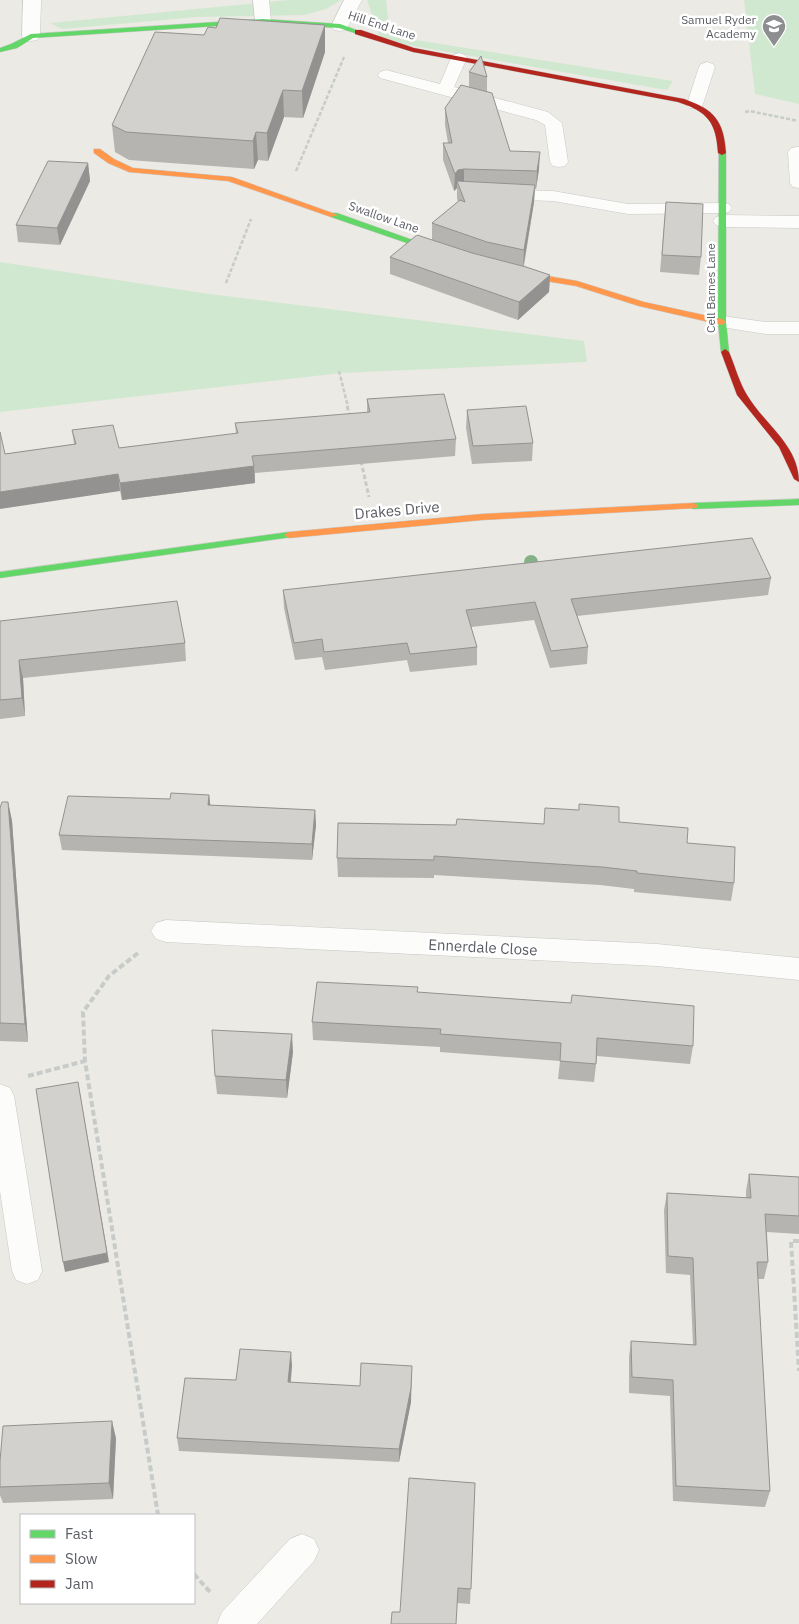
<svg xmlns="http://www.w3.org/2000/svg" width="799" height="1624" font-family="'IBM Plex Sans',sans-serif">
<rect width="100%" height="100%" fill="#ebeae4"/>
<path fill="#d1e8d0" d="M289,0H341L326,9L304,15L197,17L62,29L50,23Z
M367,0H386L390,36L673,81L667,90L402,44L379,35Z
M744,0H799V104L755,94Z
M0,262L202,293L584,341L587,362L341,373L0,412Z"/>
<g fill="none" stroke-linecap="round" stroke-linejoin="round">
<g stroke="#c7c8c6" stroke-width="1">
<path id="lane" d="M253,0H269L271,21L269,24H257L255,21Z
M459,53L465,55L467,58L454,87L548,112L562,123L568,162L565,166L559,167L553,166L550,162L545,125L536,120L380,78L378,75L380,72L386,70L440,84L451,58L453,55Z
M707,62L713,64L715,67L703,104L701,108H689L687,104L699,67L701,64Z
M797,147H799V188L793,187L790,183L788,152L791,148Z
M502,190L553,191L628,204L723,203L729,204L732,208L729,212L723,213L628,214L553,201L496,199L493,195L496,191Z
M722,316L766,322H799V334H766L715,326L712,322L715,318Z
M0,1084L10,1088L14,1096L42,1271L38,1280L27,1284L16,1280L12,1271L0,1191Z
M302,1534L314,1539L319,1550L314,1561L257,1624H217L222,1612L290,1539Z"/>
</g>
<g stroke="#c7c8c6" stroke-width="1">
<path id="street" d="M23,0H41L40,36L37,40L31,41L25,40L22,36Z
M344,0H362L346,30L340,31L334,30L331,26Z
M723,215L799,216V228L723,227L716,225L713,221L716,217Z
M166,920L657,944L799,958V980L657,966L166,942L156,939L151,931L156,923Z"/>
</g>
<g stroke="#c8c9c8" stroke-width="1">
<path id="fast" d="M263,19L340,24L362,32L358,34L339,28L263,23L33,38L17,48L0,52V48L11,44L31,34Z
M719,151L726,153V322L729,352L725,355L721,352L718,322Z
M331,213H337L449,253L445,256L442,255L331,217Z
M799,499V505L693,509L688,506L693,503Z
M289,532L292,533L294,535L292,537L0,578V572Z"/>
</g>
<g stroke="#c8c9c8" stroke-width="1">
<path id="slow" d="M94,149H100L114,159L133,168L232,177L338,215L331,217L228,181L129,172L108,163L94,153Z
M512,270L577,281L644,302L722,319L726,322L722,325L639,306L576,286L509,275V271Z
M693,503L696,504L698,506L696,508L482,520L289,538L284,535L289,532L482,514Z"/>
</g>
<g stroke="#c8c9c8" stroke-width="1">
<path id="jam" d="M355,30H361L414,48L684,99C714,109 724,121 726,153L722,155L718,153C716,122 708,112 678,102L413,52L355,34Z
M725,349L729,352C735,366 739,382 747,395C764,424 799,445 799,482L794,479L779,447L737,395L721,352Z"/>
</g>
<path stroke="#c7ccca" stroke-width="2.5" stroke-dasharray="4 2" stroke-linecap="butt" d="M745,112L750,111L798,121
M296,171L344,57
M226,283L251,219
M339,371L348,407"/>
<path stroke="#c7ccca" stroke-width="3" stroke-dasharray="4.5 2.5" stroke-linecap="butt" d="M347,406L350,416
M361,461L369,497"/>
<path stroke="#c7ccca" stroke-width="4" stroke-dasharray="6 3" stroke-linecap="butt" d="M138,953L109,976L83,1012L85,1061L158,1515
M28,1076L85,1061
M799,1241H791L799,1371
M194,1574L210,1592"/>
<use href="#lane" fill="#fcfcfb" fill-rule="evenodd"/>
<use href="#street" fill="#fcfcfb" fill-rule="evenodd"/>
<use href="#fast" fill="#63d668" fill-rule="evenodd"/>
<use href="#slow" fill="#ff974d" fill-rule="evenodd"/>
<use href="#jam" fill="#b3261e" fill-rule="evenodd"/>
</g>
<circle fill="#84b287" cx="531" cy="562" r="7"/>
<path fill="#b5b4b0" d="M325,25V52L303,118L284,117L268,161L258,160L254,169L129,160L115,152L112,125L204,35L216,28Z
M469,72L487,77V92L510,151L539,169L536,189H535L534,202L524,266L550,275L549,292L518,320L390,274V257L432,240V223L458,202L457,198V188L454,191L443,160V143H448L445,125V108L469,87Z
M88,163L90,181L60,245L18,242L16,225Z
M666,202L701,257L699,275L660,272Z
M367,399L456,439L455,456L255,473V483L122,500L120,491L5,454L74,444L72,430L119,448L236,434L235,423L367,413Z
M467,410L533,443L532,461L472,464L466,428Z
M771,578L768,595L577,616L588,647L587,664L550,668L534,620L471,627L477,647V665L410,672L407,660L325,670L322,657L295,660L284,608L283,590Z
M0,621L185,643L186,661L23,678L25,716L0,719Z
M209,795L210,805L315,810L316,825L312,860L62,850L59,835L170,799Z
M8,802L12,821L28,1042L0,1041V808Z
M619,822L687,843L734,883L731,901L634,892V889L600,885L434,875V878L338,877L337,858L456,825L544,824Z
M418,992L693,1046L690,1064L597,1056L594,1082L558,1079L560,1061L440,1052V1047L313,1040L312,1022Z
M293,1052L287,1098L217,1094L215,1076Z
M749,1174L799,1177V1234L767,1232L768,1262L764,1279H758L770,1491L765,1507L673,1501L670,1396L629,1393V1357L631,1341L693,1345L690,1275L666,1273L664,1210L667,1193L746,1198V1191Z
M292,1365L291,1382L411,1402L399,1462L179,1451L177,1438L236,1380Z
M116,1438L113,1499L3,1503L0,1495V1461Z
M475,1483L470,1604L457,1603L400,1612Z"/>
<path fill="#939290" d="M325,25V52L303,118L302,91Z
M283,90L284,117L268,161L267,133Z
M256,132L258,160L254,169L253,141Z
M540,152L539,169L536,189L537,171Z
M88,163L90,181L60,245L57,228Z
M464,169V186L457,181V188L454,191L455,174L458,170Z
M535,185L534,202L523,268L524,250Z
M550,275L549,292L518,320L519,302Z
M254,466L255,483L122,500L120,483Z
M118,474L120,491L0,509V492Z
M19,660L23,678L25,716L22,698Z
M209,795L211,810L208,805Z
M8,802L12,821L28,1042L25,1024Z
M315,810L316,825L312,860V844Z
M292,1034L293,1052L287,1098L286,1080Z
M78,1082L109,1262L65,1272L63,1262Z
M291,1352L292,1365L289,1396L288,1382Z
M412,1366L411,1402L399,1462V1449Z
M112,1421L116,1438L113,1499L109,1483Z"/>
<path fill="#d2d1cd" stroke="#939290" d="M220,18L325,25L302,91L283,90L267,133L256,132L253,141L126,132L112,125L155,32L204,35L208,27L216,28Z
M481,56L487,77L469,72Z
M461,85L492,93L510,151L540,152L537,171L464,169L458,170L455,174L443,143H452L445,108Z
M48,161L88,163L57,228L16,225Z
M457,181L535,185L524,250L487,242L432,223L460,200L465,202Z
M666,202L703,204L701,257L662,255Z
M417,235L472,253L526,267L550,275L519,302L390,257Z
M444,394L456,439L252,456L254,466L120,483L118,474L0,492V432L5,454L76,444L72,430L113,425L119,448L238,433L235,423L370,412L367,399Z
M526,406L533,443L473,446L467,410Z
M752,538L771,578L571,599L588,647L551,651L535,602L466,610L477,647L410,654L407,643L324,652L322,639L294,643L283,590Z
M177,601L185,643L19,660L22,698L0,700V621Z
M171,793L209,795L208,805L315,810L312,844L59,835L68,796L170,799Z
M2,802H8L25,1024L0,1023V808Z
M579,804L619,807V822L688,828L687,843L735,847L734,883L637,873V871L602,867L434,856V860L337,858L338,823L456,825L457,819L544,824L545,808L579,810Z
M317,982L418,987L417,992L571,1003L572,995L694,1006L693,1046L597,1038L596,1064L560,1061L561,1043L440,1034L441,1029L312,1022Z
M212,1030L292,1034L286,1080L215,1076Z
M78,1082L107,1253L63,1262L36,1089Z
M749,1174L799,1177V1216L765,1214L768,1262H757L770,1491L676,1486L673,1380L632,1377L631,1341L696,1345L693,1258L668,1256L667,1193L751,1198Z
M240,1349L291,1352L288,1382L360,1386L361,1363L412,1366L411,1388L399,1449L177,1438L185,1378L236,1380Z
M112,1421L109,1483L0,1487V1461L3,1426Z
M409,1478L475,1483L471,1589L458,1588L456,1624H391L392,1612H400Z"/>
<defs>
<g id="school-pin" transform="scale(1.25)"><path d="M0 17L-7.5 6A9.5 9.5 0 1 1 7.5 6Z" fill="#8d8e90" stroke="#fff"/><path d="M0-5L7-2L0 1L-7-2ZM-4 1L0 2.5L4 1V4Q0 6-4 4Z" fill="#fff"/></g>
</defs>
<g fill-rule="evenodd">
<use href="#school-pin" x="774" y="26"/>
</g>
<g text-anchor="middle" dominant-baseline="central" stroke-width="5" stroke-linejoin="round" paint-order="stroke">
<g font-size="12" fill="#5a5d63" stroke="#fff" text-anchor="end">
<text x="756" y="19">Samuel Ryder<tspan x="756" dy="14">Academy</tspan></text>
</g>
<g font-size="12" fill="#5a5d63" stroke="#fff">
<text transform="translate(382 25) rotate(18)">Hill End Lane</text>
<text transform="translate(384 217) rotate(19)">Swallow Lane</text>
<text transform="translate(710 288) rotate(-90)">Cell Barnes Lane</text>
</g>
<g font-size="15" fill="#5a5d63" stroke="#fff">
<text transform="translate(397 510) rotate(-5)">Drakes Drive</text>
<text transform="translate(483 947) rotate(3)">Ennerdale Close</text>
</g>
</g>
<rect x="20" y="1514" width="175" height="90" fill="#ffffff" stroke="#bdbec1"/>
<rect x="30" y="1530" width="25" height="8" fill="#63d668" stroke="#bdbec1"/>
<text x="65" y="1539" font-size="15" fill="#5a5d63">Fast</text>
<rect x="30" y="1555" width="25" height="8" fill="#ff974d" stroke="#bdbec1"/>
<text x="65" y="1564" font-size="15" fill="#5a5d63">Slow</text>
<rect x="30" y="1580" width="25" height="8" fill="#b3261e" stroke="#bdbec1"/>
<text x="65" y="1589" font-size="15" fill="#5a5d63">Jam</text>
</svg>
